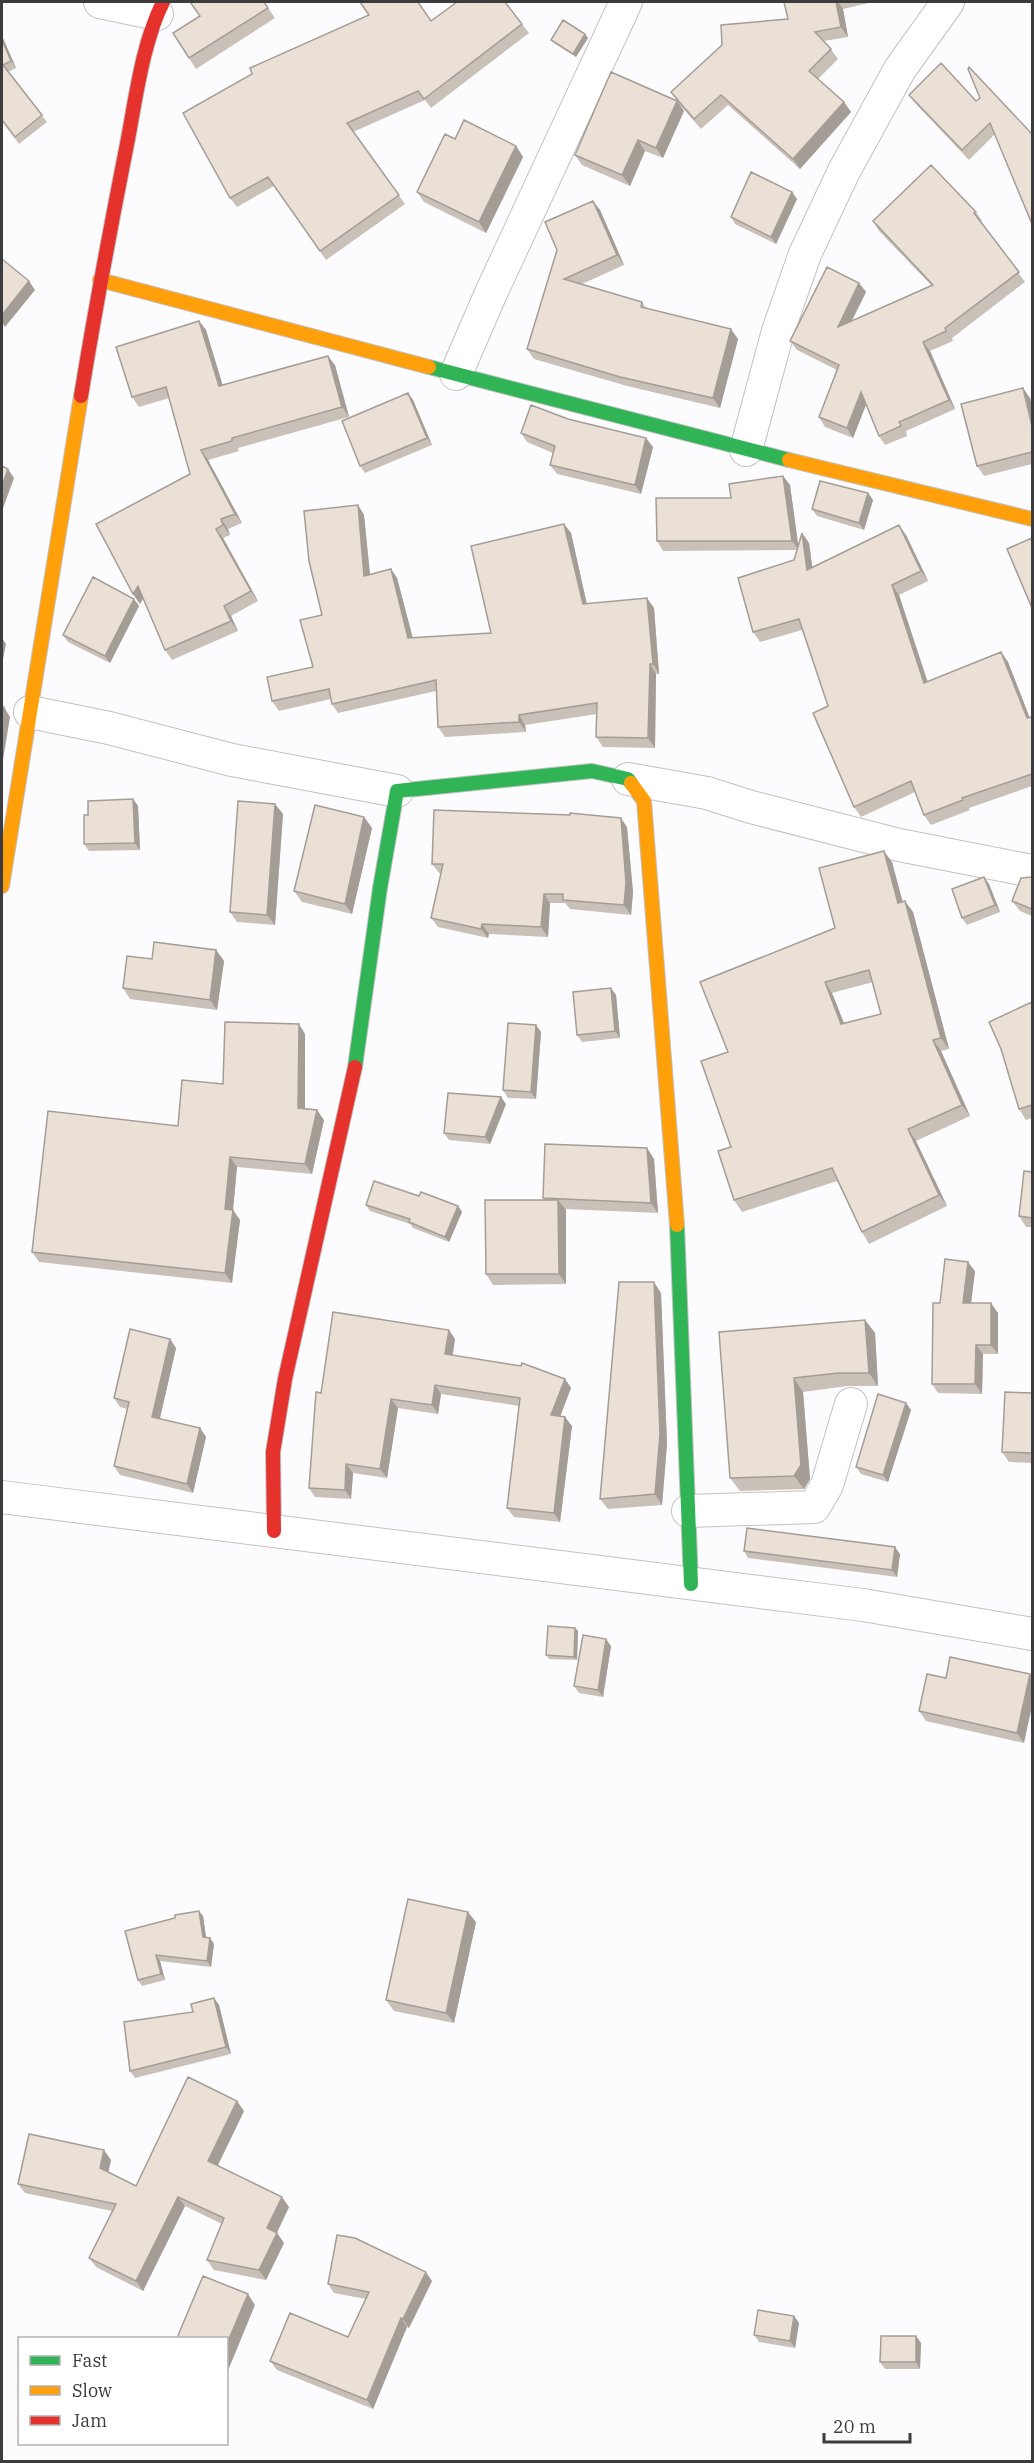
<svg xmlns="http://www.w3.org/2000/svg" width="1034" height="2463" font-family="'IBM Plex Serif',serif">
<rect width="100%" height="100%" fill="#fcfcfe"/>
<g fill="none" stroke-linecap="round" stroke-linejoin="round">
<g stroke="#c2c2c3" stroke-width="34">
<path id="street" d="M100,2L157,14
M456,374L491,293L626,2
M746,450L778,331L805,254L844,171L900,69L948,2
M30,712L109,728L232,760L397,791
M628,779L707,793L751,807L899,845L1032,871
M2,1497L863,1605L1032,1634
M688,1511L814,1507L827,1485L851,1404"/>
</g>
<g stroke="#c2c2c3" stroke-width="16">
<path id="fast" d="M429,367L789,460
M355,1067L380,888L397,791L592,771L628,779L631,783
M677,1225L691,1584"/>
</g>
<g stroke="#c2c2c3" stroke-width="16">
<path id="slow" d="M100,280L429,367
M789,460L1032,519
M631,783L644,801L677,1225
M2,886L81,396"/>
</g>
<g stroke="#c2c2c3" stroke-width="16">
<path id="jam" d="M81,396C95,310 111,225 128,139C136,96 143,42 163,2
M274,1531L273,1452L285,1379L355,1067"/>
</g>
<use href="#street" stroke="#fff" stroke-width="32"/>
<use href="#fast" stroke="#30b455" stroke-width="14"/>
<use href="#slow" stroke="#ff9f0a" stroke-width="14"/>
<use href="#jam" stroke="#e5322d" stroke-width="14"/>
</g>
<path fill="#c9c1b8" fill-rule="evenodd" d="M190,2H264L275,18L196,69L189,58L200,16Z
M505,2L529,33L431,108L425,100L353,132L405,204L326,260L274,186L237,207L230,198L431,21Z
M784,2H873L843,9L848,37L824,41L831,49L838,59L818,79L844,102L851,112L800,169L728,105L701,129L680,105L684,111L663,158L645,151L630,186L582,165L575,155L677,100L671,92L788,19Z
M585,34L588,38L576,57L554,43L551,40Z
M2,36L16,68L8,72L47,122L19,144L2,121Z
M909,95L976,101L1032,134H995L969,160L916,104Z
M455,139L516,146L523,157L486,233L424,202L417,192Z
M792,192L797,199L776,244L735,224L731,217Z
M593,201L600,210L624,265L582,284L642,302L646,308L738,339L720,408L627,386L534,359L527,349Z
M976,212L982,221L981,222L1025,282L952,338L953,341L930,351L955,409L906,431L907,436L885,445L879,436L866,405L853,438L825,427L819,417L837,370L797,350L790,341L859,283L866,292L852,321L931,285L879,231L873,221Z
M199,321L206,330L222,385L335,365L349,417L238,448L239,451L208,460L242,523L228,529L230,535L223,538L258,601L231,616L238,631L172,660L165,650L143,599L140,604L133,594L190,474L169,398L139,407L132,397Z
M408,393L413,400L432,445L365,473L360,466Z
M1030,398L1032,407V464L984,476L977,466Z
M568,419L653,447L641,494L557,474L550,465L553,453L527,442L521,433Z
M783,476L790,485L798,547L802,533L809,543L812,567L906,535L928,581L899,595L928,682L1001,652L1008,662L1030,718L1032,717V786L969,808L970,810L931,825L924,815L915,792L861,817L854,807L828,706L802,630L760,642L753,632L794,560L797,550L663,551L657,541L731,498Z
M868,493L873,500L864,530L817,516L812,509Z
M358,505L364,515L370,574L391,569L397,578L413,638L491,633L564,524L571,533L587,604L654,608L659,674H656L655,748L603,747L596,737L597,714L525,725L526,732L445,737L438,727L436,691L338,713L332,704L331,699L279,711L272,701L313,667L322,615Z
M134,599L139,606L110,663L68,642L63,635Z
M133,799L138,806L140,850L89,851L84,844L88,815Z
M283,814L275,925L237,922L230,912Z
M364,817L372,828L352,914L302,902L294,891Z
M627,827L633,892L631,915L570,909L565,903H550L548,937L489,934L488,938L438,927L431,918L441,873H439L432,864Z
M892,862L902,901L913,912L949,1049L941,1051L970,1116L916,1141L947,1206L869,1244L862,1232L837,1181L742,1212L734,1200L728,1052ZM873,982L881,1014L844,1023L832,993Z
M1032,876V916L1020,911L1012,901Z
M989,884L1000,912L967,925L962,918Z
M216,950L224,961L217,1010L130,999L123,988L152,959Z
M616,995L620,1038L582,1042L577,1035Z
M1032,1002V1118L1026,1120L1019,1109Z
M541,1032L536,1099L508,1098L503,1090Z
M305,1034V1109L324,1120L312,1174L237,1167L233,1210L240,1220L232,1283L39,1262L32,1252L178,1126L223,1084Z
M506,1104L490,1144L449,1140L444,1133Z
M647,1148L654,1159L658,1213L565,1209L566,1210V1284L493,1285L486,1274L544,1200L543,1198Z
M1032,1172V1227H1026L1019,1216Z
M419,1196L458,1206L462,1212L449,1242L413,1228L410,1224L370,1211L366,1205Z
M975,1271L971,1303L998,1313V1354H983L982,1394L938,1393L932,1384L940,1303Z
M661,1293L667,1444L662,1505L608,1509L600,1499Z
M865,1320L875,1333L878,1386H847L803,1392L810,1479L804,1489L740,1491L730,1478L719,1332Z
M170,1339L176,1348L160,1419L200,1428L206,1437L193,1493L120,1475L114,1466L127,1409L120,1407L114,1398Z
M455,1339L453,1355L565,1379L571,1388L560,1416L572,1426L560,1522L514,1517L507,1508L519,1406L441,1394L438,1414L398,1408L387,1478L353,1473L351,1499L315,1497L309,1488L321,1393Z
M1032,1393V1463L1009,1462L1002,1452Z
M906,1403L911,1410L888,1482L861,1474L856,1467Z
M744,1551L900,1554L897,1577L748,1558Z
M575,1628L578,1631L577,1660L549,1659L546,1655Z
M611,1646L603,1697L579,1693L574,1686Z
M1030,1674L1024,1743L926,1721L919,1711L946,1678Z
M203,1916L206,1938H210L214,1944L211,1967L160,1961L165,1980L142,1986L138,1980L125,1931Z
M476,1922L454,2023L394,2011L386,2000Z
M214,1998L219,2005L231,2054L135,2078L130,2071L193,2012Z
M244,2111L218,2165L289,2207L277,2233L284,2243L266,2280L214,2270L207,2260L222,2224L185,2206L143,2291L96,2267L89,2258L112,2211L25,2193L18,2184L111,2160L108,2172L136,2186Z
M432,2281L409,2328L407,2327L373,2409L277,2370L270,2361L348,2337L366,2299L334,2293L328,2284Z
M794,2316L799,2323L795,2348L759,2342L754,2335Z
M916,2336L921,2343L920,2369H885L880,2362Z"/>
<path fill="#a49d96" d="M836,2H838L843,9L848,37L841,27Z
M585,34L588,38L576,57L573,54Z
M2,36L16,68L11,61L2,40Z
M677,101L684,111L663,158L656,148Z
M844,102L851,112L800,169L793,159Z
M638,140L645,151L630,186L622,175Z
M516,146L523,157L486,233L479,222Z
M792,192L797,199L776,244L771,237Z
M593,201L600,210L624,265L617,255Z
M29,281L35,290L5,327L2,322V315Z
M859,283L866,292L844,336L838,327Z
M199,321L206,330L226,396L219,386Z
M731,329L738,339L720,408L713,398Z
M923,342L930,351L955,409L949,400Z
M328,356L335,365L349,417L342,407Z
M1023,388L1030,398L1032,407V426Z
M861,392L867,402L853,438L847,428Z
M408,393L413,400L432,445L427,438Z
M646,438L653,447L641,494L635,485Z
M201,450L208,460L242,523L235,514Z
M8,469L14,478L2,511V486Z
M783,476L790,485L799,550L792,541Z
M868,493L873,500L864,530L859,523Z
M358,505L364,515L371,585L364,576Z
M221,519L228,529L230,535L223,525Z
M564,524L571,533L589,614L583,604Z
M899,525L906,535L928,581L921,571Z
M216,529L223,538L258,601L251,591Z
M802,533L809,543L814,579L807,570Z
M391,569L397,578L415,647L408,638Z
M892,585L899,595L931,693L924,683Z
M138,586L144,596L140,604L133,594Z
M647,598L654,608L659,674L653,664Z
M134,599L139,606L110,663L105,656Z
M224,606L231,616L238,631L231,621Z
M2,638L6,644L2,664Z
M1001,652L1008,662L1032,724L1027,718Z
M650,664L656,674L655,748L648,738Z
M4,707L10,717L2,766V721Z
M519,715L525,725L526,732L519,722Z
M133,799L138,806L140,850L135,843Z
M275,804L283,814L275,925L267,915Z
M364,817L372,828L352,914L345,904Z
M621,818L627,827L633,892L631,915L624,905Z
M884,851L892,862L906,914L898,903Z
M984,877L989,884L1000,912L995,905Z
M544,894L550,903L548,937L541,927Z
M905,901L913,912L949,1049L941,1038Z
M482,924L489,934L488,938L481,929Z
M216,950L224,961L217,1010L210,1000Z
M825,982L832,993L849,1036L841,1024Z
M611,988L616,995L620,1038L615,1031Z
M299,1024L305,1034V1118L298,1108Z
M536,1025L541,1032L536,1099L531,1092Z
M933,1040L941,1051L970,1116L962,1105Z
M501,1097L506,1104L490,1144L485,1137Z
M317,1110L324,1120L312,1174L305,1164Z
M908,1129L916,1141L947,1206L939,1195Z
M647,1148L654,1159L658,1213L651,1203Z
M230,1157L237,1167L233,1210L240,1220L232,1283L225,1273V1209Z
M558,1200L566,1210V1284L559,1274Z
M458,1206L462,1212L449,1242L445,1237Z
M968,1262L975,1271L970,1312L963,1303Z
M654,1282L661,1293L667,1444L662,1505L655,1494Z
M991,1303L998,1313V1354L991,1345Z
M865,1320L875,1333L878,1386L869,1373Z
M449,1330L455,1339L451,1363L445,1354Z
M170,1339L176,1348L158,1426L152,1417Z
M976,1345L983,1354L982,1394L975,1384Z
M794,1378L803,1392L810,1479L804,1489L794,1476Z
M565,1379L571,1388L557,1425L551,1415Z
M435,1385L441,1394L438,1414L432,1405Z
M391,1399L398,1408L387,1478L380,1469Z
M906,1403L911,1410L888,1482L883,1475Z
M565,1417L572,1426L560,1522L554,1513Z
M200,1428L206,1437L193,1493L187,1484Z
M346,1464L353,1473L351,1499L345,1490Z
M895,1547L900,1554L897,1577L892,1570Z
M575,1628L578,1631L577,1660L574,1657Z
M606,1639L611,1646L603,1697L598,1690Z
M1030,1674L1032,1678V1706L1024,1743L1017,1733Z
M199,1911L203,1916L207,1943L203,1937Z
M468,1912L476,1922L454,2023L446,2013Z
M210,1938L214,1944L211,1967L207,1961Z
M156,1955L160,1961L165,1980L161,1974Z
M214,1998L219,2005L231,2054L226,2047Z
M237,2101L244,2111L215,2171L208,2161Z
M104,2150L111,2160L107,2178L100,2168Z
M178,2197L185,2206L143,2291L136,2281Z
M282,2197L289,2207L274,2238L267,2228Z
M277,2233L284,2243L266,2280L259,2270Z
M426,2272L432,2281L409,2328L403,2319Z
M248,2294L255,2305L227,2373L226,2346Z
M794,2316L799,2323L795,2348L790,2341Z
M401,2318L407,2327L373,2409L367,2400Z
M916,2336L921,2343L920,2369L916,2362Z"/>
<path fill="#eae0d6" stroke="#a49d96" stroke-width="1.5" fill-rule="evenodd" d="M190,2H264L268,8L189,58L173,33L200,16Z
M360,2H418L431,21L457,2H505L522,24L424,99L418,91L347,123L399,195L320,251L268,177L230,198L183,113L252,74L250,68L369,15Z
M784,2H836L841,27L815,32L831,49L809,71L844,102L793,159L721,95L694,119L671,92L722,45L721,25L788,19Z
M563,20L585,34L573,54L551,40Z
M2,40L11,61L3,65L42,115L15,137L2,120Z
M941,63L976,101L980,98L968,69L969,67L1032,134V224L990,123L962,150L909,95Z
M611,72L677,101L656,148L638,140L622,175L575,155Z
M464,120L516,146L479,222L417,192L445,134L455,139Z
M931,165L976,212L974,213L1019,272L945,328L946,331L923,342L949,400L899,422L901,426L879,436L861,392L847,428L819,417L839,365L790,341L827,267L859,283L838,327L933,285L873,221Z
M751,172L792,192L771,237L731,217Z
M593,201L617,255L564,279L642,302L641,307L731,329L713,398L620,377L527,349L557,250L545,222Z
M2,259L29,281L2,315Z
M199,321L219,386L328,356L342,407L232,438V441L201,450L235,514L221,519L223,525L216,529L251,591L224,606L231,621L165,650L138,586L133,594L96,524L190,474L166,387L132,397L116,347Z
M1023,388L1032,426V452L977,466L961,404Z
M408,393L427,438L360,466L342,421Z
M531,405L568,419L646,438L635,485L550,465L555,446L521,433Z
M2,466L8,469L2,486Z
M783,476L792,541H657L656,498H731L729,484Z
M820,481L868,493L859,523L812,509Z
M358,505L364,576L391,569L408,638L491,633L471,546L564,524L583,604L647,598L653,664H650L648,738L596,737L597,703L519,715V722L438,727L436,680L332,704L329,689L272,701L267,677L313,667L300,620L322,615L309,561L304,511Z
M899,525L921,571L892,585L924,683L1001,652L1027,718L1032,717V774L962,798L963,800L924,815L911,781L854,807L813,713L828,706L799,619L753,632L738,578L794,560L802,533L807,570Z
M1032,538V608L1007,549Z
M93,577L134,599L105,656L63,635Z
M2,707H4L2,721Z
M133,799L135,843L84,844V815H88V801Z
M238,801L275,804L267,915L230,912Z
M315,805L364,817L345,904L294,891Z
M434,810L570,815V813L621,818L626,883L624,905L563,900V894H544L541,927L482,924L481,929L431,918L443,864H432Z
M884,851L898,903L905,901L941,1038L933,1040L962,1105L908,1129L939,1195L862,1232L832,1168L734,1200L718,1151L731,1147L701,1061L728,1052L700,982L835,928L819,868ZM869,970L881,1014L841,1024L825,982Z
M1032,876V909L1012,901L1021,878L1031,877Z
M984,877L995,905L962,918L952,889Z
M154,942L216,950L210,1000L123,988L127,956L152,959Z
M611,988L615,1031L577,1035L573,992Z
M1032,1002V1105L1019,1109L1001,1049L989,1022Z
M225,1022L299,1024L298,1108L317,1110L305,1164L230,1157L225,1209L233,1210L225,1273L32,1252L48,1111L178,1126L182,1080L223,1084Z
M508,1023L536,1025L531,1092L503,1090Z
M448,1093L501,1097L485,1137L444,1133Z
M545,1144L647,1148L651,1203L543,1198Z
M1024,1171L1032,1172V1218L1019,1216Z
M374,1181L419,1196L421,1192L458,1206L445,1237L409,1222L410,1219L366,1205Z
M485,1200H558L559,1274H486Z
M945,1259L968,1262L963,1303H991V1345H976L975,1384H932L933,1303H940Z
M619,1282H654L660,1434L655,1494L600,1499Z
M333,1312L449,1330L445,1354L521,1366L522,1363L565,1379L551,1415L565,1417L554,1513L507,1508L520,1398L435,1385L432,1405L391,1399L380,1469L346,1464L345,1490L309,1488L316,1392L321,1393Z
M865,1320L869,1373H838L794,1378L801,1465L794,1476L730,1478L719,1332Z
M130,1329L170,1339L152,1417L200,1428L187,1484L114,1466L129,1402L114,1398Z
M1005,1392L1032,1393V1453L1002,1452Z
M878,1394L906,1403L883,1475L856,1467Z
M747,1528L895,1547L892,1570L744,1551Z
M548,1626L575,1628L574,1657L546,1655Z
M583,1635L606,1639L598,1690L574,1686Z
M950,1657L1030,1674L1017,1733L919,1711L927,1674L946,1678Z
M408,1899L468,1912L446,2013L386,2000Z
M199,1911L203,1937L210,1938L207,1961L156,1955L161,1974L138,1980L125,1931L175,1918V1915Z
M214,1998L226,2047L130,2071L124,2022L193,2012L191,2004Z
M188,2077L237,2101L208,2161L282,2197L267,2228L277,2233L259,2270L207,2260L224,2218L178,2197L136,2281L89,2258L116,2204L18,2184L29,2134L104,2150L100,2168L136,2186Z
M337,2235L355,2238L426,2272L403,2319L401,2318L367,2400L270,2361L290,2313L348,2337L369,2292L328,2284Z
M203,2276L248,2294L226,2346V2338H177Z
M758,2310L794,2316L790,2341L754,2335Z
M881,2336H916V2362H880Z"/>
<rect width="1034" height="2463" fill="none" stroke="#3c3c3e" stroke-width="6"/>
<rect x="18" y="2337" width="210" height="108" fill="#ffffff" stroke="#b1b1b2" stroke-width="1.5"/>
<rect x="30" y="2356" width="30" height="9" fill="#30b455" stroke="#b1b1b2" stroke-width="1.5"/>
<text x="72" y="2367" font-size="18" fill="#3c3c3e">Fast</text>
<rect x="30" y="2386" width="30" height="9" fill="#ff9f0a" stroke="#b1b1b2" stroke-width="1.5"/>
<text x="72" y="2397" font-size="18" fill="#3c3c3e">Slow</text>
<rect x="30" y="2416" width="30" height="9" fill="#e5322d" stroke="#b1b1b2" stroke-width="1.5"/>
<text x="72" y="2427" font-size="18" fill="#3c3c3e">Jam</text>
<path d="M824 2433v9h86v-9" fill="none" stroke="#3c3c3e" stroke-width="3"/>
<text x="833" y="2433" font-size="18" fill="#3c3c3e" stroke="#ffffff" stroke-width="4.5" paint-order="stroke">20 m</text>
</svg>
